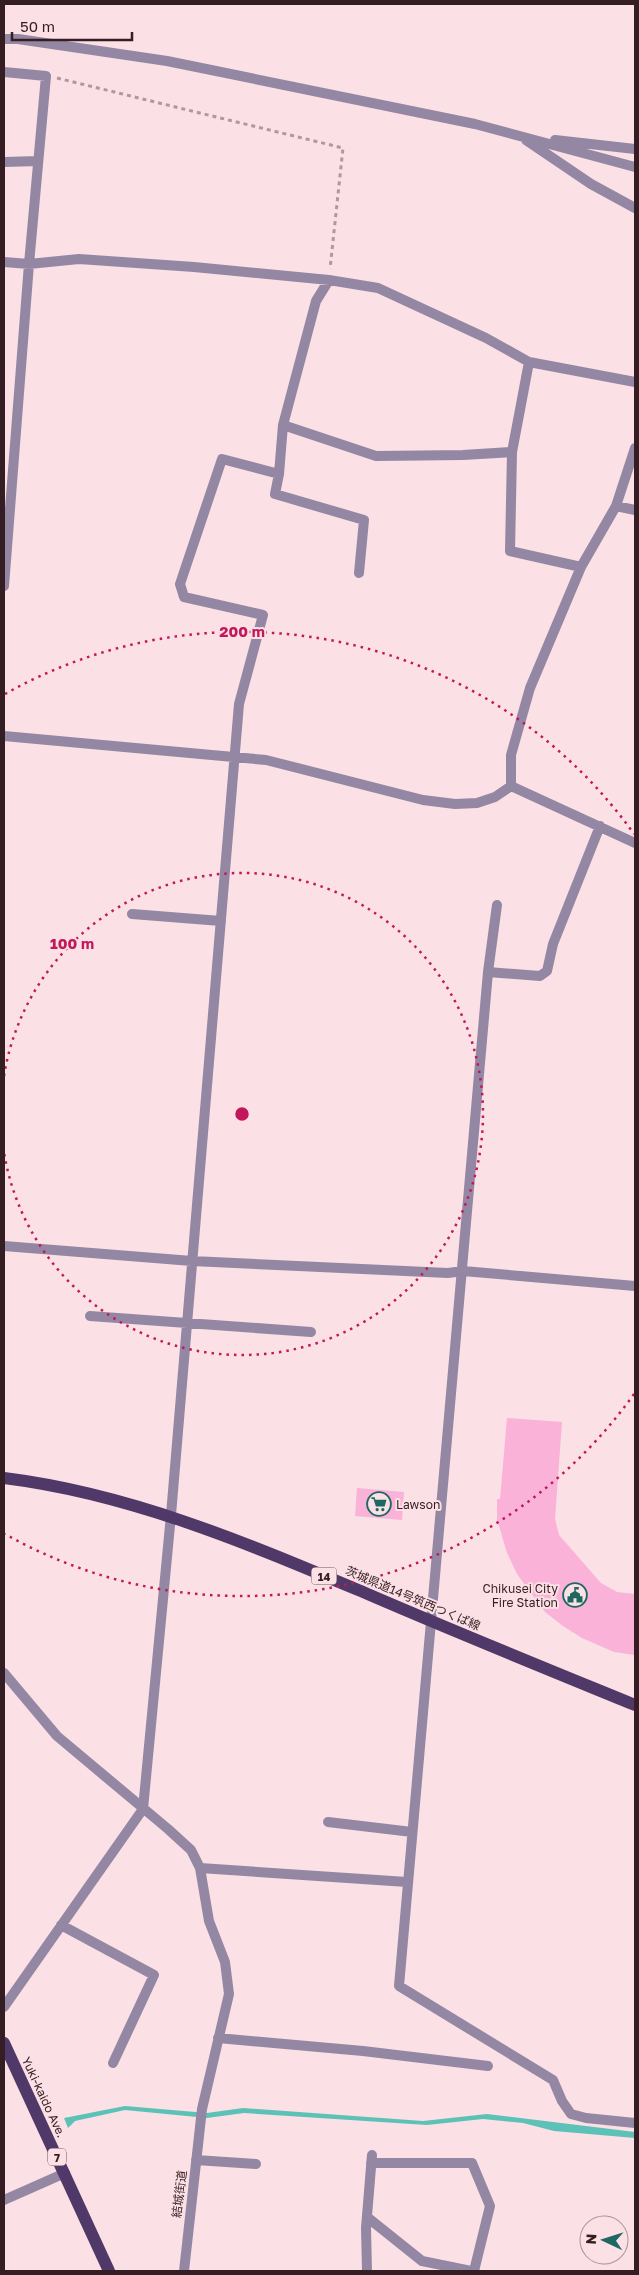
<svg xmlns="http://www.w3.org/2000/svg" width="639" height="2275" font-family="'Golos Text','Noto Sans JP',sans-serif">
<rect width="100%" height="100%" fill="#fbe0e5"/>
<path fill="#5cc2b7" d="M125,2106L207,2113L243,2108L423,2121L487,2114L635,2132V2138L554,2131L523,2123L483,2119L427,2125L244,2113L207,2118L125,2110L75,2121L68,2128L64,2118Z"/>
<path fill="#fab2d9" d="M507,1418L562,1422L555,1519L559,1535L601,1583L617,1592L635,1594V1655L614,1652L582,1638L563,1626L545,1612L517,1574L507,1553L497,1519V1499H500Z
M357,1488L404,1492L402,1520L355,1516Z"/>
<g fill="none" stroke-linecap="round" stroke-linejoin="round">
<path stroke="#b1989d" stroke-width="3" stroke-dasharray="4 4" stroke-linecap="butt" d="M57,78L343,148L330,269"/>
<path stroke="#9487a3" stroke-width="10" d="M4,39H18L167,61L475,124L635,167
M4,72L46,76L29,264L4,586
M526,140L591,184L635,208
M555,140L635,149
M4,162L38,161
M4,262L29,264L79,259L194,267L329,280L378,288L486,338L529,362L635,382
M329,280L316,301L283,425L279,474L275,494L364,520L359,573
M529,362L512,452L510,551L581,567
M283,425L376,456L463,455L512,452
M616,506L635,510
M4,736L266,760L423,800L455,804L477,803L495,797L511,786
M511,786V755L530,688L581,567L616,506L635,448
M511,786L635,843
M497,905L488,972L399,1986L553,2080L562,2101L571,2114L586,2118L635,2123
M132,914L221,921
M488,972L540,976L547,971L553,944L600,826
M4,1246L192,1261L448,1273L463,1271L635,1286
M90,1316L311,1332
M4,1673L57,1736L168,1829L191,1850L200,1868L209,1921L225,1962L229,1994L202,2109L184,2271
M328,1822L412,1832
M200,1868L407,1882
M61,1925L154,1975L113,2063
M4,2007L143,1809L171,1515L239,704L263,615L184,597L180,584L222,459L279,474
M218,2038L363,2051L488,2066
M196,2160L256,2164
M371,2163H472L490,2206L474,2271
M4,2200L65,2173
M367,2217L422,2261L471,2271
M367,2271L366,2228L372,2155"/>
<path stroke="#503968" stroke-width="12" d="M4,1478C133,1494 251,1545 370,1595C458,1633 547,1669 635,1705
M4,2043L109,2271"/>
</g>
<g fill="none" stroke="#c2185b" stroke-width="2.5" stroke-dasharray="2.5 5">
<path d="M4 1076A241 241 0 1 1 4 1152"/>
<path d="M634 1394A482 482 0 0 1 5 1534M5 694A482 482 0 0 1 634 834"/>
</g>
<defs>
<g id="supermarket-ring" transform="scale(1.25)"><circle r="9.5" fill="#fbe0e5" stroke="#1d6861" stroke-width="1.5"/><path d="M-6-5.5h2.5l.6 2H6L4.5 2H-2.5L-4.4-4H-6ZM-1.5 3.2a1.3 1.3 0 1 0 .1 0ZM3 3.2a1.3 1.3 0 1 0 .1 0Z" fill="#1d6861"/></g>
<g id="civic-ring" transform="scale(1.25)"><circle r="9.5" fill="#fbe0e5" stroke="#1d6861" stroke-width="1.5"/><path d="M-.6-6.5H3V-4.5H.6V-3L4-1V1h2V6H-6V1h2V-1L-.6-3ZM-1.2 2.5V6h2.4V2.5Z" fill="#1d6861"/></g>
</defs>
<g fill-rule="evenodd">
<use href="#supermarket-ring" x="379" y="1504"/>
<use href="#civic-ring" x="575" y="1595"/>
</g>
<g text-anchor="middle" dominant-baseline="central" stroke-width="4" stroke-linejoin="round" paint-order="stroke">
<g fill="#fbe0e5" stroke="#70585d" stroke-width="1">
<rect x="311.5" y="1567.5" width="25" height="17" rx="4"/>
<rect x="48" y="2148.5" width="18" height="17" rx="4"/>
</g>
<g font-size="11" font-weight="bold" fill="#351e23">
<text x="324" y="1576">14</text>
<text x="57" y="2157">7</text>
</g>
<g font-size="12" fill="#351e23" stroke="#fbe0e5" text-anchor="start">
<text x="396" y="1504">Lawson</text>
<text x="558" y="1588" text-anchor="end">Chikusei City<tspan x="558" dy="14">Fire Station</tspan></text>
</g>
<g font-size="12" fill="#351e23" stroke="#fbe0e5">
<text transform="translate(413 1598) rotate(23)">茨城県道14号筑西つくば線</text>
<text transform="translate(44 2097) rotate(65)">Yuki-kaido Ave.</text>
<text transform="translate(179 2194) rotate(-83)">結城街道</text>
</g>
</g>
<circle cx="242" cy="1114" r="8" fill="#c2185b" stroke="#fbe0e5" stroke-width="2.5"/>
<g font-size="15" text-anchor="middle" font-weight="bold" fill="#c2185b" stroke="#fbe0e5" stroke-width="4" stroke-linejoin="round" paint-order="stroke">
<text x="242" y="637">200 m</text>
<text x="72" y="949">100 m</text>
</g>
<rect width="639" height="2275" fill="none" stroke="#351e23" stroke-width="10"/>
<g transform="translate(604 2240) rotate(274)"><circle r="24" fill="#fbe0e5" stroke="#ac9297"/>
<path d="M0-4L9 19L0 12L-9 19Z" fill="#1d6861"/>
<text y="-8" font-size="14" font-weight="bold" text-anchor="middle" fill="#351e23">N</text>
</g>
<path d="M12 32v8h120v-8" fill="none" stroke="#351e23" stroke-width="2.5"/>
<text x="20" y="32" font-size="15" fill="#351e23" stroke="#fbe0e5" stroke-width="4" paint-order="stroke">50 m</text>
</svg>
